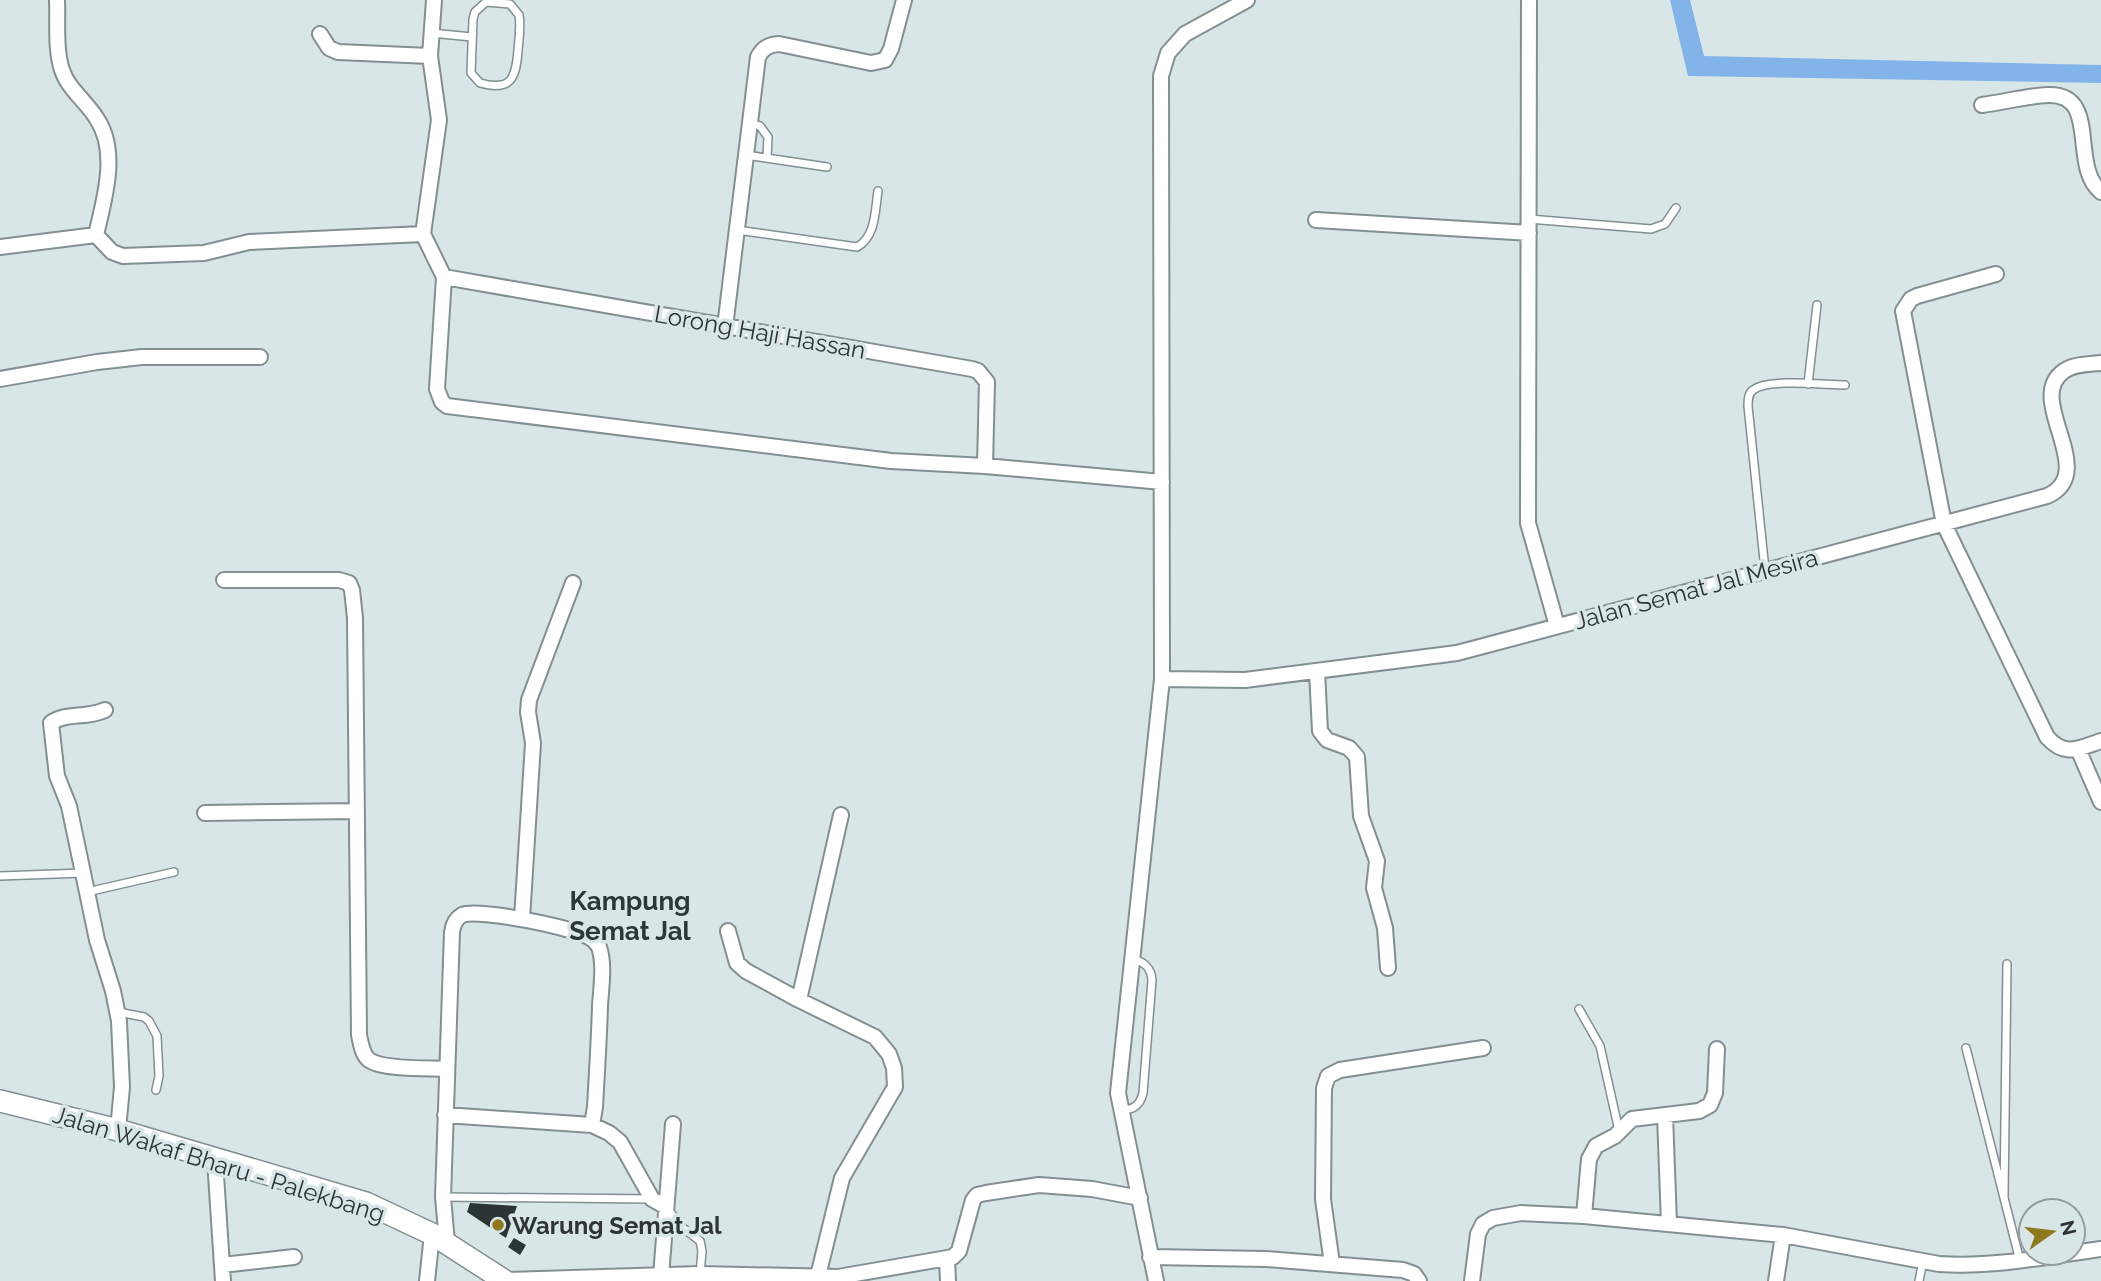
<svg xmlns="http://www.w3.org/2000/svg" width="2101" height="1281" font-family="Raleway,sans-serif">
<rect width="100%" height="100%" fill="#d9e6e8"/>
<path fill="#83b4e9" d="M1670,0H1690L1704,56L2101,65V83L1688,76Z"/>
<path fill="#2b3534" d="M470,1203L517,1206L506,1238L467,1212Z
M514,1238L526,1245L520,1255L508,1247Z"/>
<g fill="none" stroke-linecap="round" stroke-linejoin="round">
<g stroke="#838f91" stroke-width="10">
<path id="lane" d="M486,2L510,4L519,15C521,27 519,39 518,50C516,77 512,92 480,83L471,73L473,19L475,12Z
M431,33L472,37
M751,123L760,126L768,137L767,158
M746,155L827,167
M1529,219L1651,229L1665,224L1676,208
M737,230L857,247C876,237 875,210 878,191
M1808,384L1817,305
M1765,570L1748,406C1748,400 1748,394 1753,390C1769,378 1825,385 1845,385
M0,876L83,873
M87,892L174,872
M1579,1009L1600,1046L1619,1131
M118,1012L144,1017L149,1021L157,1036L159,1076L156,1090
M1966,1048L2020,1261
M1121,1110C1134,1110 1140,1105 1143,1093L1152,980C1151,968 1145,962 1133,959
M443,1197L652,1199
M2004,1197L2007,964
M667,1208L683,1228L700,1241L702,1251L700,1274
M1919,1281L1923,1261"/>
</g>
<g stroke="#838f91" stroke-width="18">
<path id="street" d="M434,0L430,56L439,120L423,234L444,277L437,389L442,402L447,406L891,461L985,466L1162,482
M1529,0L1528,523L1557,626
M320,34L329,48L338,52L430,56
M1982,105C2004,102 2027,96 2048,95C2101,93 2069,166 2101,192
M1316,220L1529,233
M96,235L112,252L123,256L204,253L249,242L423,234
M0,247L96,235C104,200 119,152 97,119C87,102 68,89 62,70C55,49 58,22 57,0
M1996,274L1917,296L1911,299L1903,311L1944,524L2047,737C2065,757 2077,749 2101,741
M444,277L972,369L978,371L987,382L985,466
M725,327L758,57C763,48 768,45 779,44L871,63L885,60L891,49L904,0
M0,379L97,362L142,357H260
M224,580H339L349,583L352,590L355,618L359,1035C361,1044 362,1054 369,1060C383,1070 429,1068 447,1069
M1317,671L1320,731L1327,740L1349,748L1357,757L1361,816L1377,861L1374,888L1385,928L1388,968
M1162,679L1245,680L1457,653L2047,496C2101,472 2023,399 2064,371C2074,364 2089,364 2101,363
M105,710C85,719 66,712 51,723L57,776L69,806L97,940L113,991L119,1021L122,1087L118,1130
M2078,749L2101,802
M205,813L357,811
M522,919L533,743L528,712L529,700L573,583
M728,931L737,963L746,971L799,1000L875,1037L889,1054L894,1068L895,1087L842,1178L818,1276
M799,1000L841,815
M445,1115L592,1125L609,1133L620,1142L652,1199L666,1207
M1665,1115L1669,1224
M215,1160L223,1281
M1584,1216L1589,1159L1596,1146L1615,1136L1632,1119L1699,1111L1710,1105L1715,1093L1717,1049
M447,1243L443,1197L452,932C453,925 455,919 462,915C478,908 577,928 592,939C595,941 597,944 599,947C605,964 601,988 600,1006C599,1039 597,1073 595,1107L592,1125
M2073,1253L2101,1249
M1150,1257L1266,1259L1403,1270L1414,1274L1419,1281
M947,1259L948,1281
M1332,1264L1323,1199L1324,1088L1328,1076L1340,1070L1483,1048
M222,1265L294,1257
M661,1276L673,1124
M505,1280L700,1274L838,1277L953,1257L959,1251L973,1200L977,1195L986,1193L1039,1185L1092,1189L1140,1198
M427,1281L432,1234
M1156,1281L1118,1093L1162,679L1161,76L1168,53L1185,34L1247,0
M1472,1281L1478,1234L1483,1224L1493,1218L1521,1213L1584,1216L1783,1235L1939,1264C1984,1267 2028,1260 2072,1253
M1776,1281L1783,1235"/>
</g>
<g stroke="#838f91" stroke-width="24">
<path id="secondary" d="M0,1101L118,1130L366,1203L432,1234L505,1281"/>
</g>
<use href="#lane" stroke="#fff" stroke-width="7"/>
<use href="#street" stroke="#fff" stroke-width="14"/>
<use href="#secondary" stroke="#fff" stroke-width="21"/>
</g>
<circle fill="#8e791f" stroke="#d9e6e8" stroke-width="2.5" cx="498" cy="1225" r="7"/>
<g text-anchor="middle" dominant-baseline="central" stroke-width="7" stroke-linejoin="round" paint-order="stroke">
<g font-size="24" fill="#2f3435" stroke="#d9e6e8">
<text transform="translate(760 332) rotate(10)">Lorong Haji Hassan</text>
<text transform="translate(1696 589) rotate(-15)">Jalan Semat Jal Mesira</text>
<text transform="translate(219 1164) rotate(17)">Jalan Wakaf Bharu - Palekbang</text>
</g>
<g font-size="24" font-weight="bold" fill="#2f3435" stroke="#d9e6e8" text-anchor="start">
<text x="512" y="1225">Warung Semat Jal</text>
</g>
<g font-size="26" font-weight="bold" fill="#2d3739" stroke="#d9e6e8">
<text x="630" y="901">Kampung<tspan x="630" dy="30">Semat Jal</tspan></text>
</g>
</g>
<g transform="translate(2052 1232) rotate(76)"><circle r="33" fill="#d9e6e8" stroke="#959fa0" stroke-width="2"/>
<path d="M0-5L12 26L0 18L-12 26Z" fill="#8e791f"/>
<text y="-10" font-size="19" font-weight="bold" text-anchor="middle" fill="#2f3435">N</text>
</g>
</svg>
